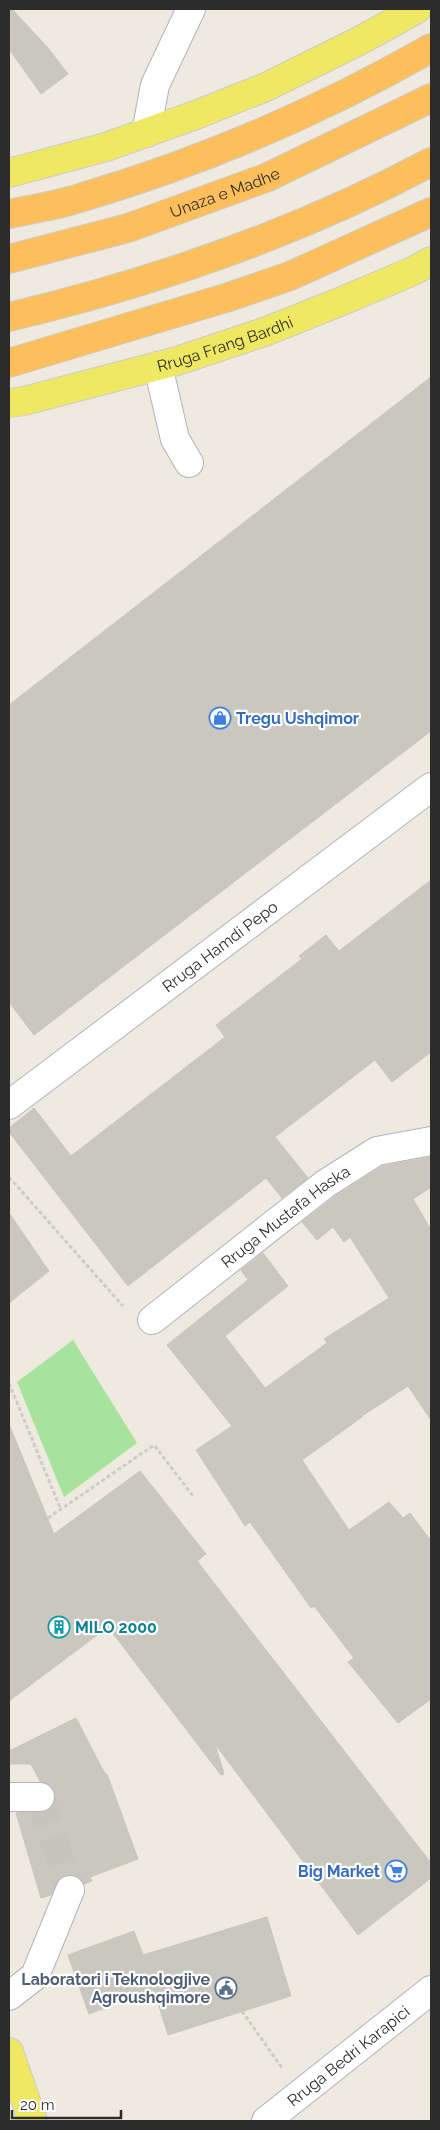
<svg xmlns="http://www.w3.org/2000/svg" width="440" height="2130" font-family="Raleway,sans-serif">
<rect width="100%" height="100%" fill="#eeeadf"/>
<path fill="#a8e39d" d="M73,1340L137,1443L64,1497L17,1382Z"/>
<path fill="#c9c7be" stroke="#c9c6b8" d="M9,9H12L48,48L68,74L41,94L9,49Z
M431,377V731L34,1035L9,1002V705Z
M431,880V1052L392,1082L375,1060L275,1137L308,1178L282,1198L266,1178L128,1286L9,1132V1128L34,1108L71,1156L225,1037L216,1025L302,959L299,956L326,935L339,951Z
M431,1157L429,1170L431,1173V1187L413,1199L431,1230V1420L408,1386L362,1416V1417L302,1460L349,1530L389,1502L403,1518L410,1513L431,1541V1699L398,1723L348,1662L354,1658L314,1606L311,1608L250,1522L245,1526L196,1450L232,1426L167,1345L248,1280L241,1270L263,1253L288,1286L225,1336L265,1388L327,1343L324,1339L389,1298L350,1237L344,1242L333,1227L317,1240L302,1222L334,1197L383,1166Z
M9,1213L49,1271L9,1303Z
M9,1424L54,1534L140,1471L206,1554L197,1561L431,1863V1878L358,1935L215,1744L224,1774L221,1775L108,1627L9,1701Z
M76,1718L105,1774H107L138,1859L90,1877L92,1881L84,1884L76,1876L67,1875L60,1878L51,1895L41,1898L16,1813L47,1811L54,1804L56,1797L54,1790L48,1784L40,1781L31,1764H9V1751Z
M267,1917L291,1996L168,2035L154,1990L89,2014L68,1955L134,1931L143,1955Z"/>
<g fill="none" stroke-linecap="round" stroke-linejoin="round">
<path stroke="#c7c4bb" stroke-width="28" stroke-dasharray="28 14" stroke-linecap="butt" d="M40,1797L70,1890"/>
<g stroke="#b2b2bf" stroke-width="30">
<g id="minor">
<path d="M146,133L155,85L191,9"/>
<path d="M158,366L175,439L189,463"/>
<path id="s1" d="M9,1105L431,787"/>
<path id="s2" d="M152,1320L325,1184L377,1151L431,1141"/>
<path d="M9,1797H40"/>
<path d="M9,1996L35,1976L70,1890"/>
<path id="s3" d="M266,2121L431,1990"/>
</g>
</g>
<g stroke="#ccc" stroke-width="30">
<g id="major">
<path d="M9,173L106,147L193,116L266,87L359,41L417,9"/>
<path id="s4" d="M9,403L24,401L177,361L267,331L342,301L411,272L431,261"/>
<path d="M9,2052L33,2121"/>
</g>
</g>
<g stroke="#ccc" stroke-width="30">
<g id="highway">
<path d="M9,214C33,209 59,205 83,197C204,161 321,111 431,48"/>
<path id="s5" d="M9,259L128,228L268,177L431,98"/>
<path d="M9,317C156,282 298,233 431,162"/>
<path d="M9,363L229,297L290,276L431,212"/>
</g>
</g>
<path stroke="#ccc" stroke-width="3" stroke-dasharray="4 2.5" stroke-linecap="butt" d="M9,1177L123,1306
M9,1383L61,1510
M48,1518L154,1445L193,1496
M242,2011L282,2068"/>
<use href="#minor" stroke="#fff" stroke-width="28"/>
<use href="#major" stroke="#efe863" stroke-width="28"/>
<use href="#highway" stroke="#fcbf5c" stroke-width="28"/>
</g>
<defs>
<g id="shop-ring" transform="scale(1.125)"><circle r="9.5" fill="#fff" stroke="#3f7fe0" stroke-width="1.5"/><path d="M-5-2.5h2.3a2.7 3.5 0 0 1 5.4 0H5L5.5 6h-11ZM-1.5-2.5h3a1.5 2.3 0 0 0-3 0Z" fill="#3f7fe0"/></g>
<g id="building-ring" transform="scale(1.125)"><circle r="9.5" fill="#fff" stroke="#0f9aa8" stroke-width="1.5"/><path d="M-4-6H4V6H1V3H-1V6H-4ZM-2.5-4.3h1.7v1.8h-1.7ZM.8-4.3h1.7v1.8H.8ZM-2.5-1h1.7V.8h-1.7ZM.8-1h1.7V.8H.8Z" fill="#0f9aa8"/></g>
<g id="supermarket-ring" transform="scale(1.125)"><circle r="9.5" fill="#fff" stroke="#3f7fe0" stroke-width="1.5"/><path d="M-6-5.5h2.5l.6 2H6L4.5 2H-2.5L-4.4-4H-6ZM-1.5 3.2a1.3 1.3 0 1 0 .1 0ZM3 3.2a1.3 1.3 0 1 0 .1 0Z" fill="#3f7fe0"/></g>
<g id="civic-ring" transform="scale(1.125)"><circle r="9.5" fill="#fff" stroke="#5c6f8a" stroke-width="1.5"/><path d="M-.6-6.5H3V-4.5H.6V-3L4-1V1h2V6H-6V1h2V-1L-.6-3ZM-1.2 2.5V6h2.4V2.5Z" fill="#5c6f8a"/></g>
</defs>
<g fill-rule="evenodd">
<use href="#shop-ring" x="220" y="718"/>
<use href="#building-ring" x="59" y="1627"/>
<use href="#supermarket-ring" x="396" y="1871"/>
<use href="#civic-ring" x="226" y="1988"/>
</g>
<g text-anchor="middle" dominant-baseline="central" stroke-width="4.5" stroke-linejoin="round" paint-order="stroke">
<g font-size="16" fill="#2c2c2c" stroke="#fff">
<text stroke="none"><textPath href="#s5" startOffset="226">Unaza e Madhe</textPath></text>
<text stroke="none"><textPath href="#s4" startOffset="224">Rruga Frang Bardhi</textPath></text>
<text stroke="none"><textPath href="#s1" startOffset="264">Rruga Hamdi Pepo</textPath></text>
<text stroke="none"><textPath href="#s2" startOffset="169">Rruga Mustafa Haska</textPath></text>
<text stroke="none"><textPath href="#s3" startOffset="105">Rruga Bedri Karapici</textPath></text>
</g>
<g font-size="16" font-weight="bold" fill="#366cbe" stroke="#fff" text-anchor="start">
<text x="236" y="718">Tregu Ushqimor</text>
<text x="380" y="1871" text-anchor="end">Big Market</text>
</g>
<g font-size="16" font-weight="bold" fill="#0d838f" stroke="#fff" text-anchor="start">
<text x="75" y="1627">MILO 2000</text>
</g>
<g font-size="16" font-weight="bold" fill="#4e5e75" stroke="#fff" text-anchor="end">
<text x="210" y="1979">Laboratori i Teknologjive<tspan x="210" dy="18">Agroushqimore</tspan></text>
</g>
</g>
<rect width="440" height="2130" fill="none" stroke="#2c2c2c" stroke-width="20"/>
<path d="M12 2110v8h109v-8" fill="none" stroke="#2c2c2c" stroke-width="2.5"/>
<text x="20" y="2110" font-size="15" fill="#2c2c2c" stroke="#ffffff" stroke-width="4" paint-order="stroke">20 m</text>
</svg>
